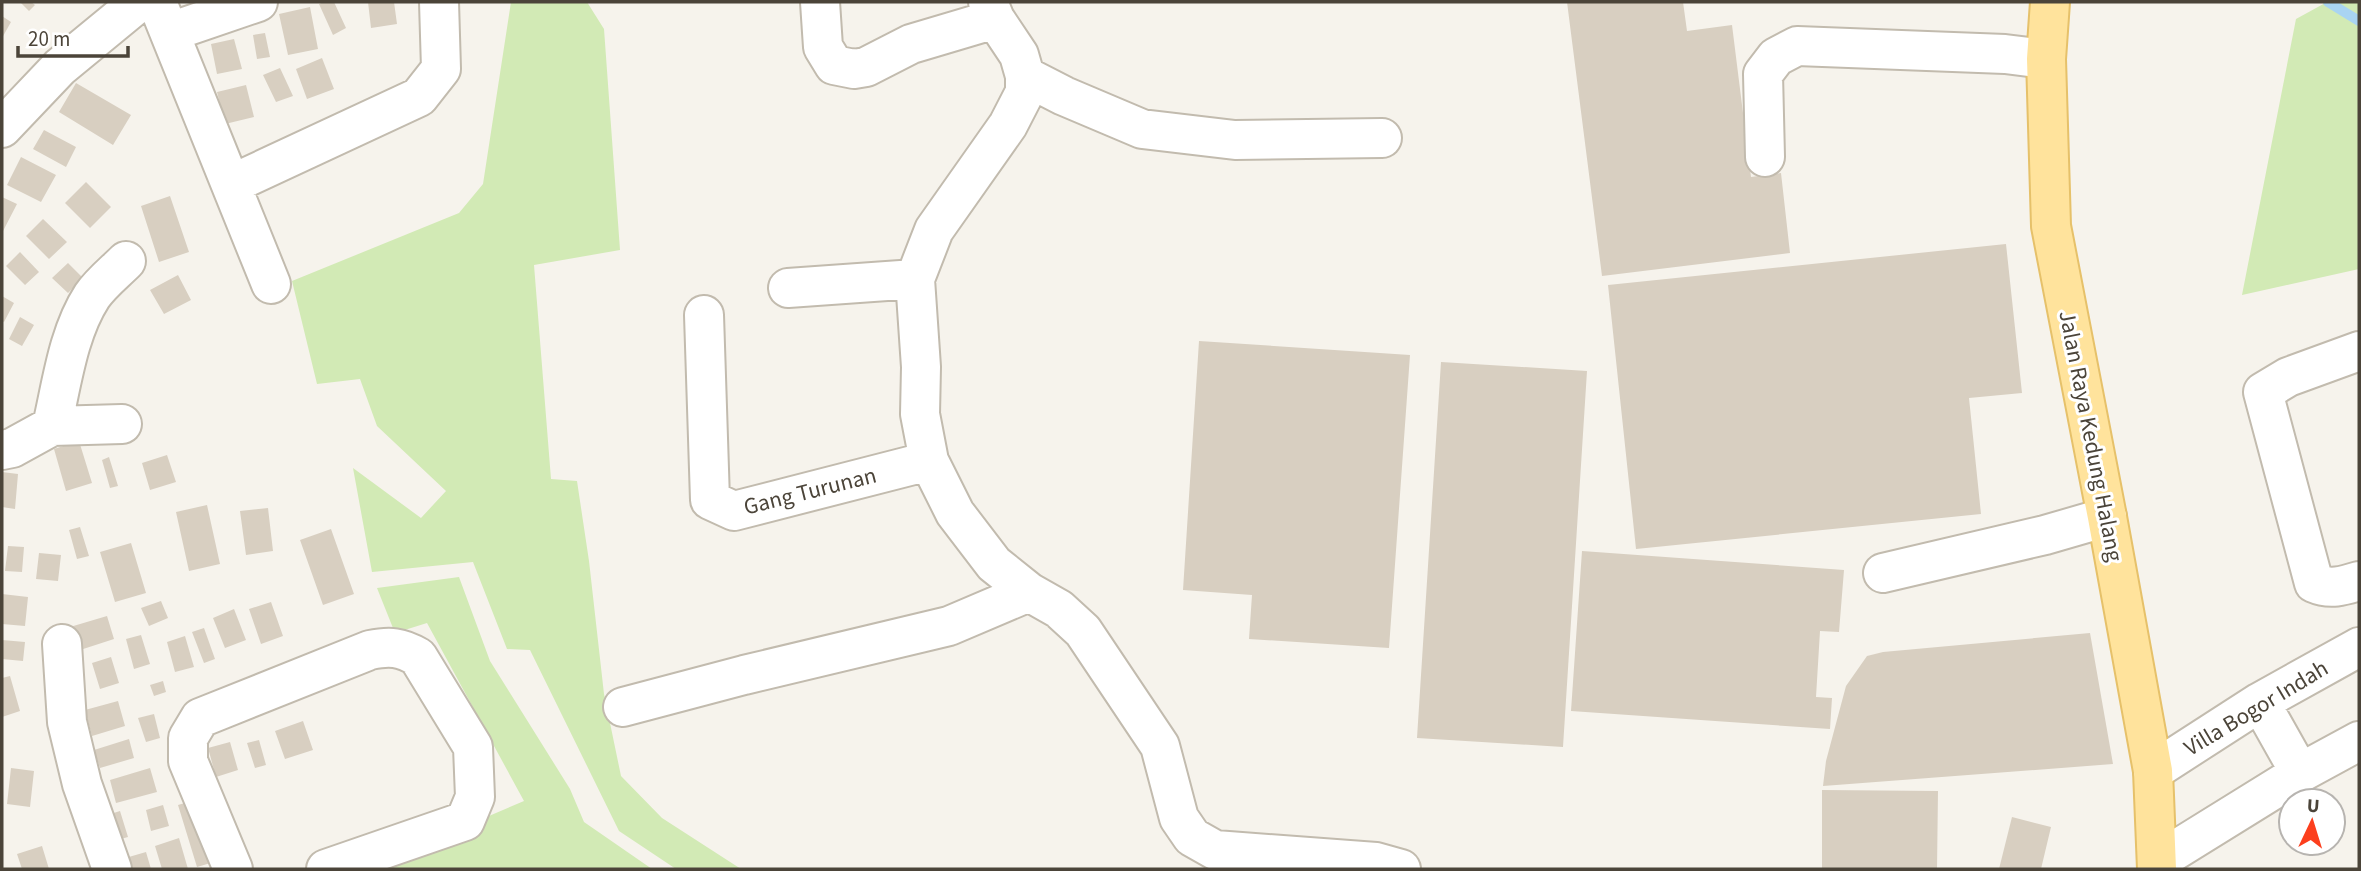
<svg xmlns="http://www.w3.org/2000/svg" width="2361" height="871" font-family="'Source Sans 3',sans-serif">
<rect width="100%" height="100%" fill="#f6f3ec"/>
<path fill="#d2eab5" d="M511,2H587L604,29L620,250L534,265L551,479L577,481L589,561L604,694L621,776L662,818L741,869H676L619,831L530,650L507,649L473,562L372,572L353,468L421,518L446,491L377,426L360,379L317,384L292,281L459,213L483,184Z
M2327,2H2359V269L2242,295L2296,19Z
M459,577L490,661L570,789L584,822L652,869H365L524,801L427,623L395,633L377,588Z"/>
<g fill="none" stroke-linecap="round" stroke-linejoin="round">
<path stroke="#a9d4f2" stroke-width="10" d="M2328,2L2359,21"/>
</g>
<path fill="#d8cfc1" d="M20,2H31L35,5L29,11Z
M324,2H334L346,28L333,35L319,4Z
M368,2H394L397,24L371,28Z
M1567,2H1683L1687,31L1732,25L1751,177L1781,173L1790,253L1602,276Z
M310,7L318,49L288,55L279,14Z
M2,16L11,22L2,38Z
M265,33L270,57L257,59L253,35Z
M234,39L242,69L217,74L211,44Z
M322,58L334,89L307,99L296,69Z
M280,68L293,96L276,102L263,75Z
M76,83L131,115L113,145L59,112Z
M246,85L254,117L225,124L217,92Z
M44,130L76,147L66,167L33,149Z
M21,157L56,175L41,202L7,185Z
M86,182L111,207L90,228L65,203Z
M170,196L189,252L159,262L141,206Z
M2,197L17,204L2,233Z
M43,219L67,242L49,259L26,236Z
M2006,244L2022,393L1969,398L1981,514L1636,549L1608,285Z
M20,252L39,272L25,285L6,266Z
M68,263L83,278L68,293L52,278Z
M178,275L191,300L164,314L150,290Z
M2,296L14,303L4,322L2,321Z
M20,317L34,325L22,346L9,339Z
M1199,341L1410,355L1389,648L1249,639L1252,595L1183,590Z
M1441,362L1587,371L1563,747L1417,738Z
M79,441L92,483L66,491L54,449Z
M167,455L176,482L150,490L142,463Z
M109,457L118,486L110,488L102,460Z
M2,472L18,474L15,509L2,507Z
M207,505L220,564L189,571L176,512Z
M268,508L273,551L246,555L240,511Z
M80,527L89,556L77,559L69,530Z
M331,529L354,594L323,605L300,540Z
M131,543L146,593L115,602L100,552Z
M8,546L24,547L22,572L5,571Z
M1582,551L1844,570L1839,632L1820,631L1816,697L1832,698L1830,729L1571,711Z
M39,553L61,555L58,581L36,579Z
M2,594L28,597L25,626L2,624Z
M161,601L168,618L149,626L141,608Z
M271,602L283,636L261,644L249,609Z
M234,609L246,640L225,648L213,618Z
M107,616L114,639L77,651L70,627Z
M204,628L215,659L204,663L192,632Z
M2090,633L2113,764L1823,786L1826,761L1846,686L1867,656L1883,652Z
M141,635L150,664L134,669L126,639Z
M185,636L194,667L175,672L167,642Z
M2,640L25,642L23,661L2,659Z
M111,657L119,683L100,689L92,663Z
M10,676L20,711L2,717V678Z
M163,681L166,692L154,696L150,685Z
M118,701L125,726L92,736L85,710Z
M154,714L160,738L146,742L138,718Z
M303,721L313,750L285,759L275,731Z
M129,739L134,758L100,768L94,750Z
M259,740L266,765L255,768L247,743Z
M230,742L238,770L216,777L208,748Z
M11,768L34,771L30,807L7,804Z
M150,768L157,792L116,803L110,780Z
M1822,790L1938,791L1937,869H1822Z
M195,800L214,862L197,867L178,805Z
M163,805L169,826L151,831L146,810Z
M120,811L128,837L106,843L98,818Z
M2012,817L2051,827L2041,869H1999Z
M179,838L188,869H162L155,846Z
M42,846L49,869H22L17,854Z
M146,852L151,869H117L115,861Z"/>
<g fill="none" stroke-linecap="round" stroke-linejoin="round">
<g stroke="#c2bbae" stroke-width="42">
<path id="minor" d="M157,2L271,284
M820,2L823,47L834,65L854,69L866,67L911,44L995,19
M988,2L995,19L1019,55L1025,76V92L1008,125L934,230L915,279L921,367L920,414L929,461L955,513L994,564L1029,592L1059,609L1083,631L1160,746L1179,818L1192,837L1215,850L1376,862L1401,869
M170,32L258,2
M1025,76L1064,96L1142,129L1235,140L1382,138
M2,128L60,67L139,2
M1765,157L1763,74L1776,57L1797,46L2005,54L2046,59
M232,184L419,97L441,69L439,2
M788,288L915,279
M704,315L710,500L734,511L929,461
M2359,351L2288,377L2263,392L2314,583C2330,590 2343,586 2359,581
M52,426L122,424
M2,450L12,448L52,426C62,383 68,333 92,296C101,283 115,272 126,261
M1883,573L2045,535L2107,517
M62,644L67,722L82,784L112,869
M2260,702L2300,773
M623,707L744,675L949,626L1029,592
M2153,771L2260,702L2359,647
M2158,861L2300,773L2359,741
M233,869L188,761V738L200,718L370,650C390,646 401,647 418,657L473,747L475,797L465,821L326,869"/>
</g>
<g stroke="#e6c16a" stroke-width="42">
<path id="major" d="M2050,2L2046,59L2051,226L2107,517L2153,771L2157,869"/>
</g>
<use href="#minor" stroke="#fff" stroke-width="38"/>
<use href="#major" stroke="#ffe39c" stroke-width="38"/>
</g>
<g text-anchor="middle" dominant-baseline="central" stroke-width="6" stroke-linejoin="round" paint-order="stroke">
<g font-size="23" fill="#4b4439" stroke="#fff">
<text transform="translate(2091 436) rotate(79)">Jalan Raya Kedung Halang</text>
<text transform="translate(810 491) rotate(-14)">Gang Turunan</text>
<text transform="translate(2256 708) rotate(-31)">Villa Bogor Indah</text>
</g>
</g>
<rect width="2361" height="871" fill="none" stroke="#4b4439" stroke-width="7"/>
<g transform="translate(2312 822) rotate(4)"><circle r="33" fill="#ffffff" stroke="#b7b4b0" stroke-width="2"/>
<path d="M0-5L12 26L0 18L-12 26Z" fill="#fc3f1d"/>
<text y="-10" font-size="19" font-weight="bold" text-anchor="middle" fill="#4b4439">U</text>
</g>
<path d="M18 46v10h110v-10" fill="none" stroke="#4b4439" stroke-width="3.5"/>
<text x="28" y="46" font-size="21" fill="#4b4439" stroke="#ffffff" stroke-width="5" paint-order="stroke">20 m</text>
</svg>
